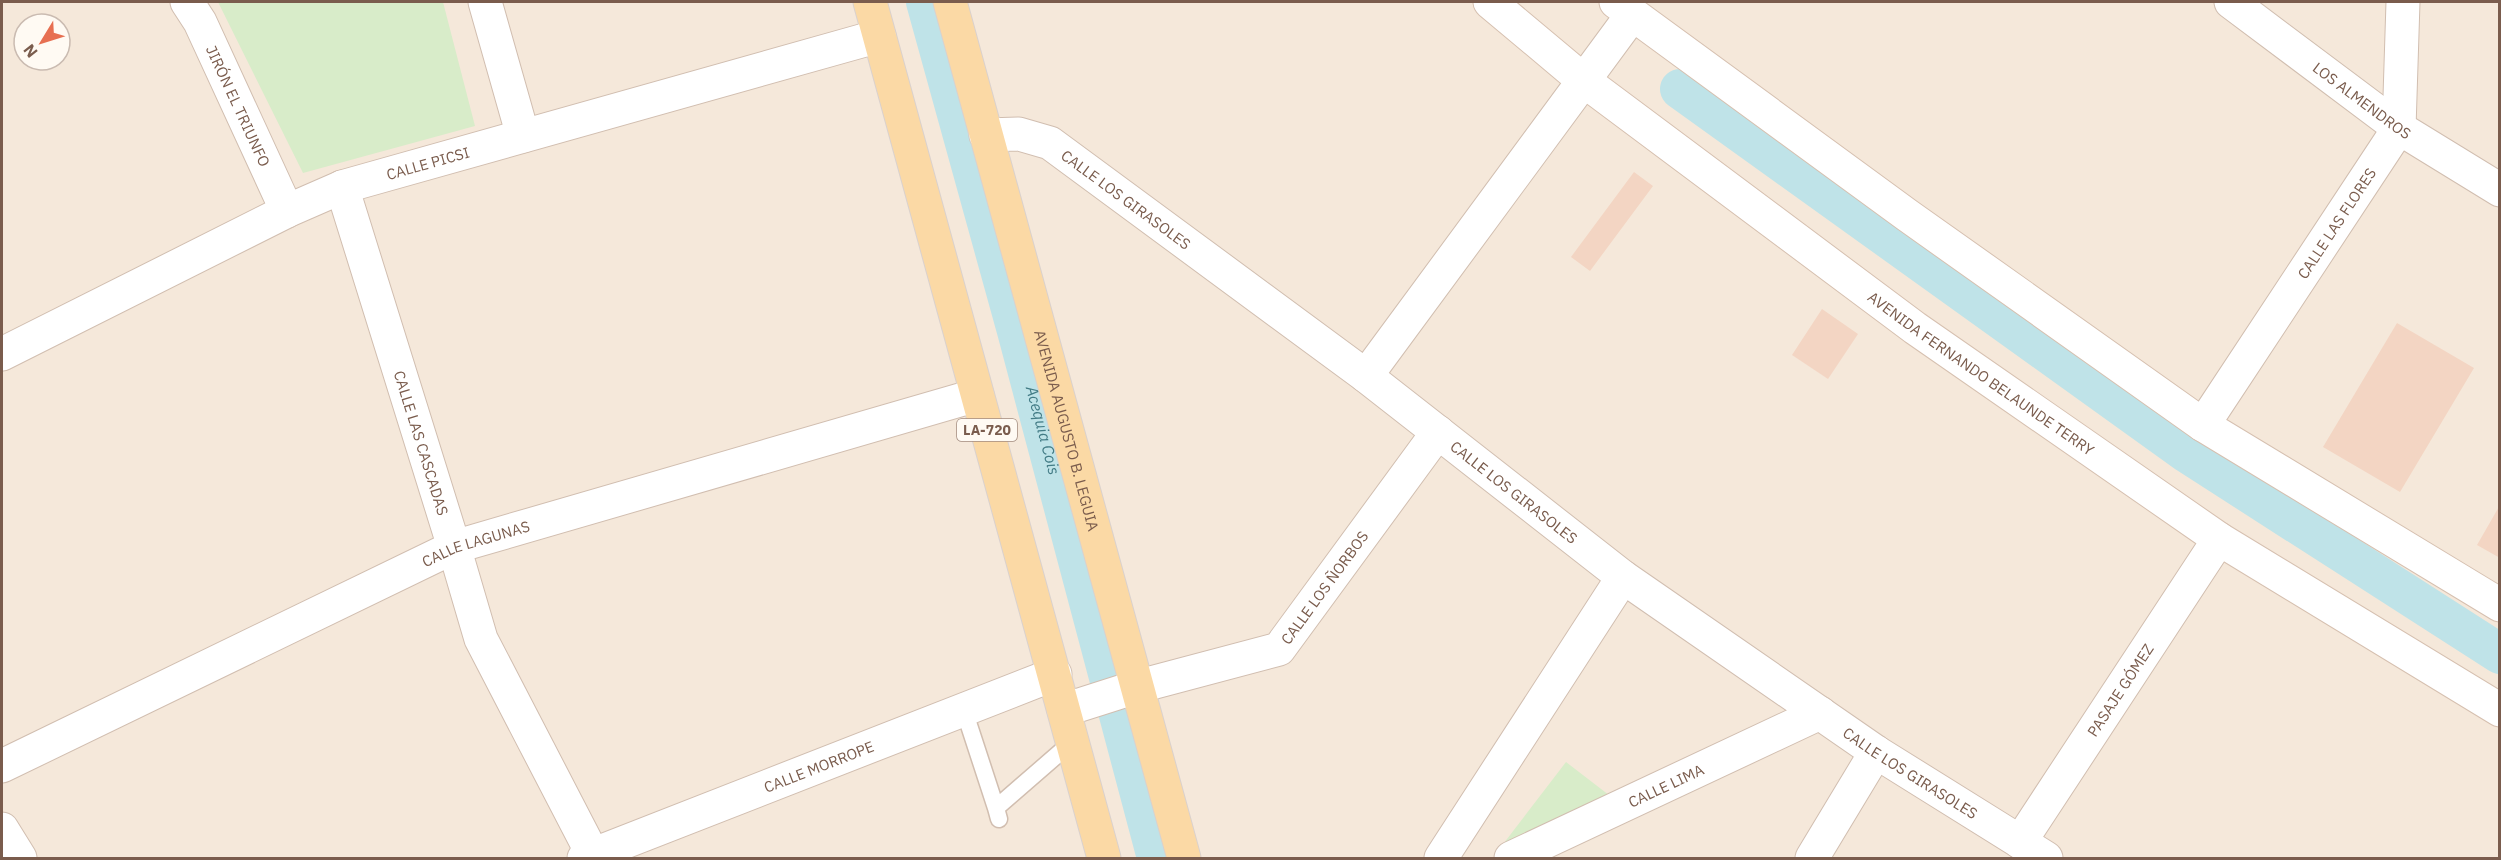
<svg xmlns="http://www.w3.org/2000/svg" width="2501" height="860" font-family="'IBM Plex Sans',sans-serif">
<rect width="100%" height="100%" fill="#fdf6ec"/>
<path fill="#f5e8da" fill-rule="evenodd" d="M2,2H2499V858H2ZM24,24H60V60H24Z"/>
<path fill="#d8ecc9" d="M218,2H443L475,126L303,173Z
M1566,762L1618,802L1497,852Z"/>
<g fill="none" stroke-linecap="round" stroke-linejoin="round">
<g stroke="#bfe3e8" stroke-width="40">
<path id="s1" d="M926,2L1017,331L1157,858"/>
<path d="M1680,89L2187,453L2500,654"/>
</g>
</g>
<path fill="#f3d5c3" d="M1634,172L1653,186L1590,271L1571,257Z
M1822,309L1858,334L1828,379L1792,355Z
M2397,323L2474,368L2400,492L2323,447Z
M2500,505V558L2477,545Z"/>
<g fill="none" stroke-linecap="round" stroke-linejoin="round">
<g stroke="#d1beb0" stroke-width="19">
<path id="lane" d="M964,710L996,808
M999,819L996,808L1072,742"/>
</g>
<g stroke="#d1beb0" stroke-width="35">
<g id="street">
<path id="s2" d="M187,2L200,22L287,211"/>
<path d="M485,2L523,136"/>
<path id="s3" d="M2231,2L2399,128L2500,190"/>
<path id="s4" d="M986,135L1019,134L1050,143L1366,376L1623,577L1876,752L2046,858"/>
<path id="s5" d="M342,187L454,547L481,639L593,855"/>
<path id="s6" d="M2,354L287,211L342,187L879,36"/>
<path d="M1366,376L1632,15"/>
<path id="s7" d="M2203,425L2399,128L2403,2"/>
<path id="s8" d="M1064,710L1136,687L1279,649L1438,432"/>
<path id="s9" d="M2,766L454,547L977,395"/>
<path d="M2,829L20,858"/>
<path id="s10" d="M2020,842L2219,539"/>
<path id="s11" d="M584,858L1055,674"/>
<path d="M1441,858L1623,577"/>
<path id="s12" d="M1511,858L1820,713"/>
<path d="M1812,858L1876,752"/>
</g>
</g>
<g stroke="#d6c0b0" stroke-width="35">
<g id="secondary">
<path id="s13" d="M1490,2L1583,80L1915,328L2219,539L2500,710"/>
<path d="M1616,2L1907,215L2203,425L2500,605"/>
</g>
</g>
<g stroke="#dad1cd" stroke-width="35">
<g id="primary">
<path d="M870,2L1104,858"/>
<path id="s14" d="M950,2L1184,858"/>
</g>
</g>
<use href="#lane" stroke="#fff" stroke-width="16"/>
<use href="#street" stroke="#fff" stroke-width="33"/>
<use href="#secondary" stroke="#fff" stroke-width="33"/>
<use href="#primary" stroke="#fbd9a5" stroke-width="33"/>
</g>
<g text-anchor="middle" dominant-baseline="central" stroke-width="4.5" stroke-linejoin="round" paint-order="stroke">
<rect fill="#fffaf3" stroke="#a28b7f" stroke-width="1.5" x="957" y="419" width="60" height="22" rx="4.5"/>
<g font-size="14" font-weight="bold" fill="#7a5c4d">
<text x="987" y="430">LA-720</text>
</g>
<g font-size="15" fill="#7a5c4d" stroke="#fffaf3">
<text stroke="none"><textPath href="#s3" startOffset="164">LOS ALMENDROS</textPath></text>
<text stroke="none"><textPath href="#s2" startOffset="116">JIRÓN EL TRIUNFO</textPath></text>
<text stroke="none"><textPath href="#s6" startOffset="468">CALLE PICSI</textPath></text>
<text stroke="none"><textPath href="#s4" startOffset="160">CALLE LOS GIRASOLES</textPath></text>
<text stroke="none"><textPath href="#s7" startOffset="242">CALLE LAS FLORES</textPath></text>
<text stroke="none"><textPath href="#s13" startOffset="616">AVENIDA FERNANDO BELAUNDE TERRY</textPath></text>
<text stroke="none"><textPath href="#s14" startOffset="444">AVENIDA AUGUSTO B. LEGUIA</textPath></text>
<text stroke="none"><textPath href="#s5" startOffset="268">CALLE LAS CASCADAS</textPath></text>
<text stroke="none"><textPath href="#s4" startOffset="646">CALLE LOS GIRASOLES</textPath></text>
<text stroke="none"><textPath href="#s9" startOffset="524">CALLE LAGUNAS</textPath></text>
<text stroke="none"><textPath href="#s8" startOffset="300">CALLE LOS ÑORBOS</textPath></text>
<text stroke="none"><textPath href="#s10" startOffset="182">PASAJE GÓMEZ</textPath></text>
<text stroke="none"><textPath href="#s11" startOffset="252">CALLE MORROPE</textPath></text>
<text stroke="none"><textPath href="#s4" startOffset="1132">CALLE LOS GIRASOLES</textPath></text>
<text stroke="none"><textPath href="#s12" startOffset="171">CALLE LIMA</textPath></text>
</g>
<g font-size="16" font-style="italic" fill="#437c86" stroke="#fffaf3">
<text stroke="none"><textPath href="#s1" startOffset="444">Acequia Cois</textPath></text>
</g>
</g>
<rect width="2501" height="860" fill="none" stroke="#7a5c4d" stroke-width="6"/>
<g transform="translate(42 42) rotate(232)"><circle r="28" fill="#fffaf3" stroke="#cabbb1" stroke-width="1.5"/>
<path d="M0-4.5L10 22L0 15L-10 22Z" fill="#e76f51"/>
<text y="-9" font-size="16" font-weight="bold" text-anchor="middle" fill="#7a5c4d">N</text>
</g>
</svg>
